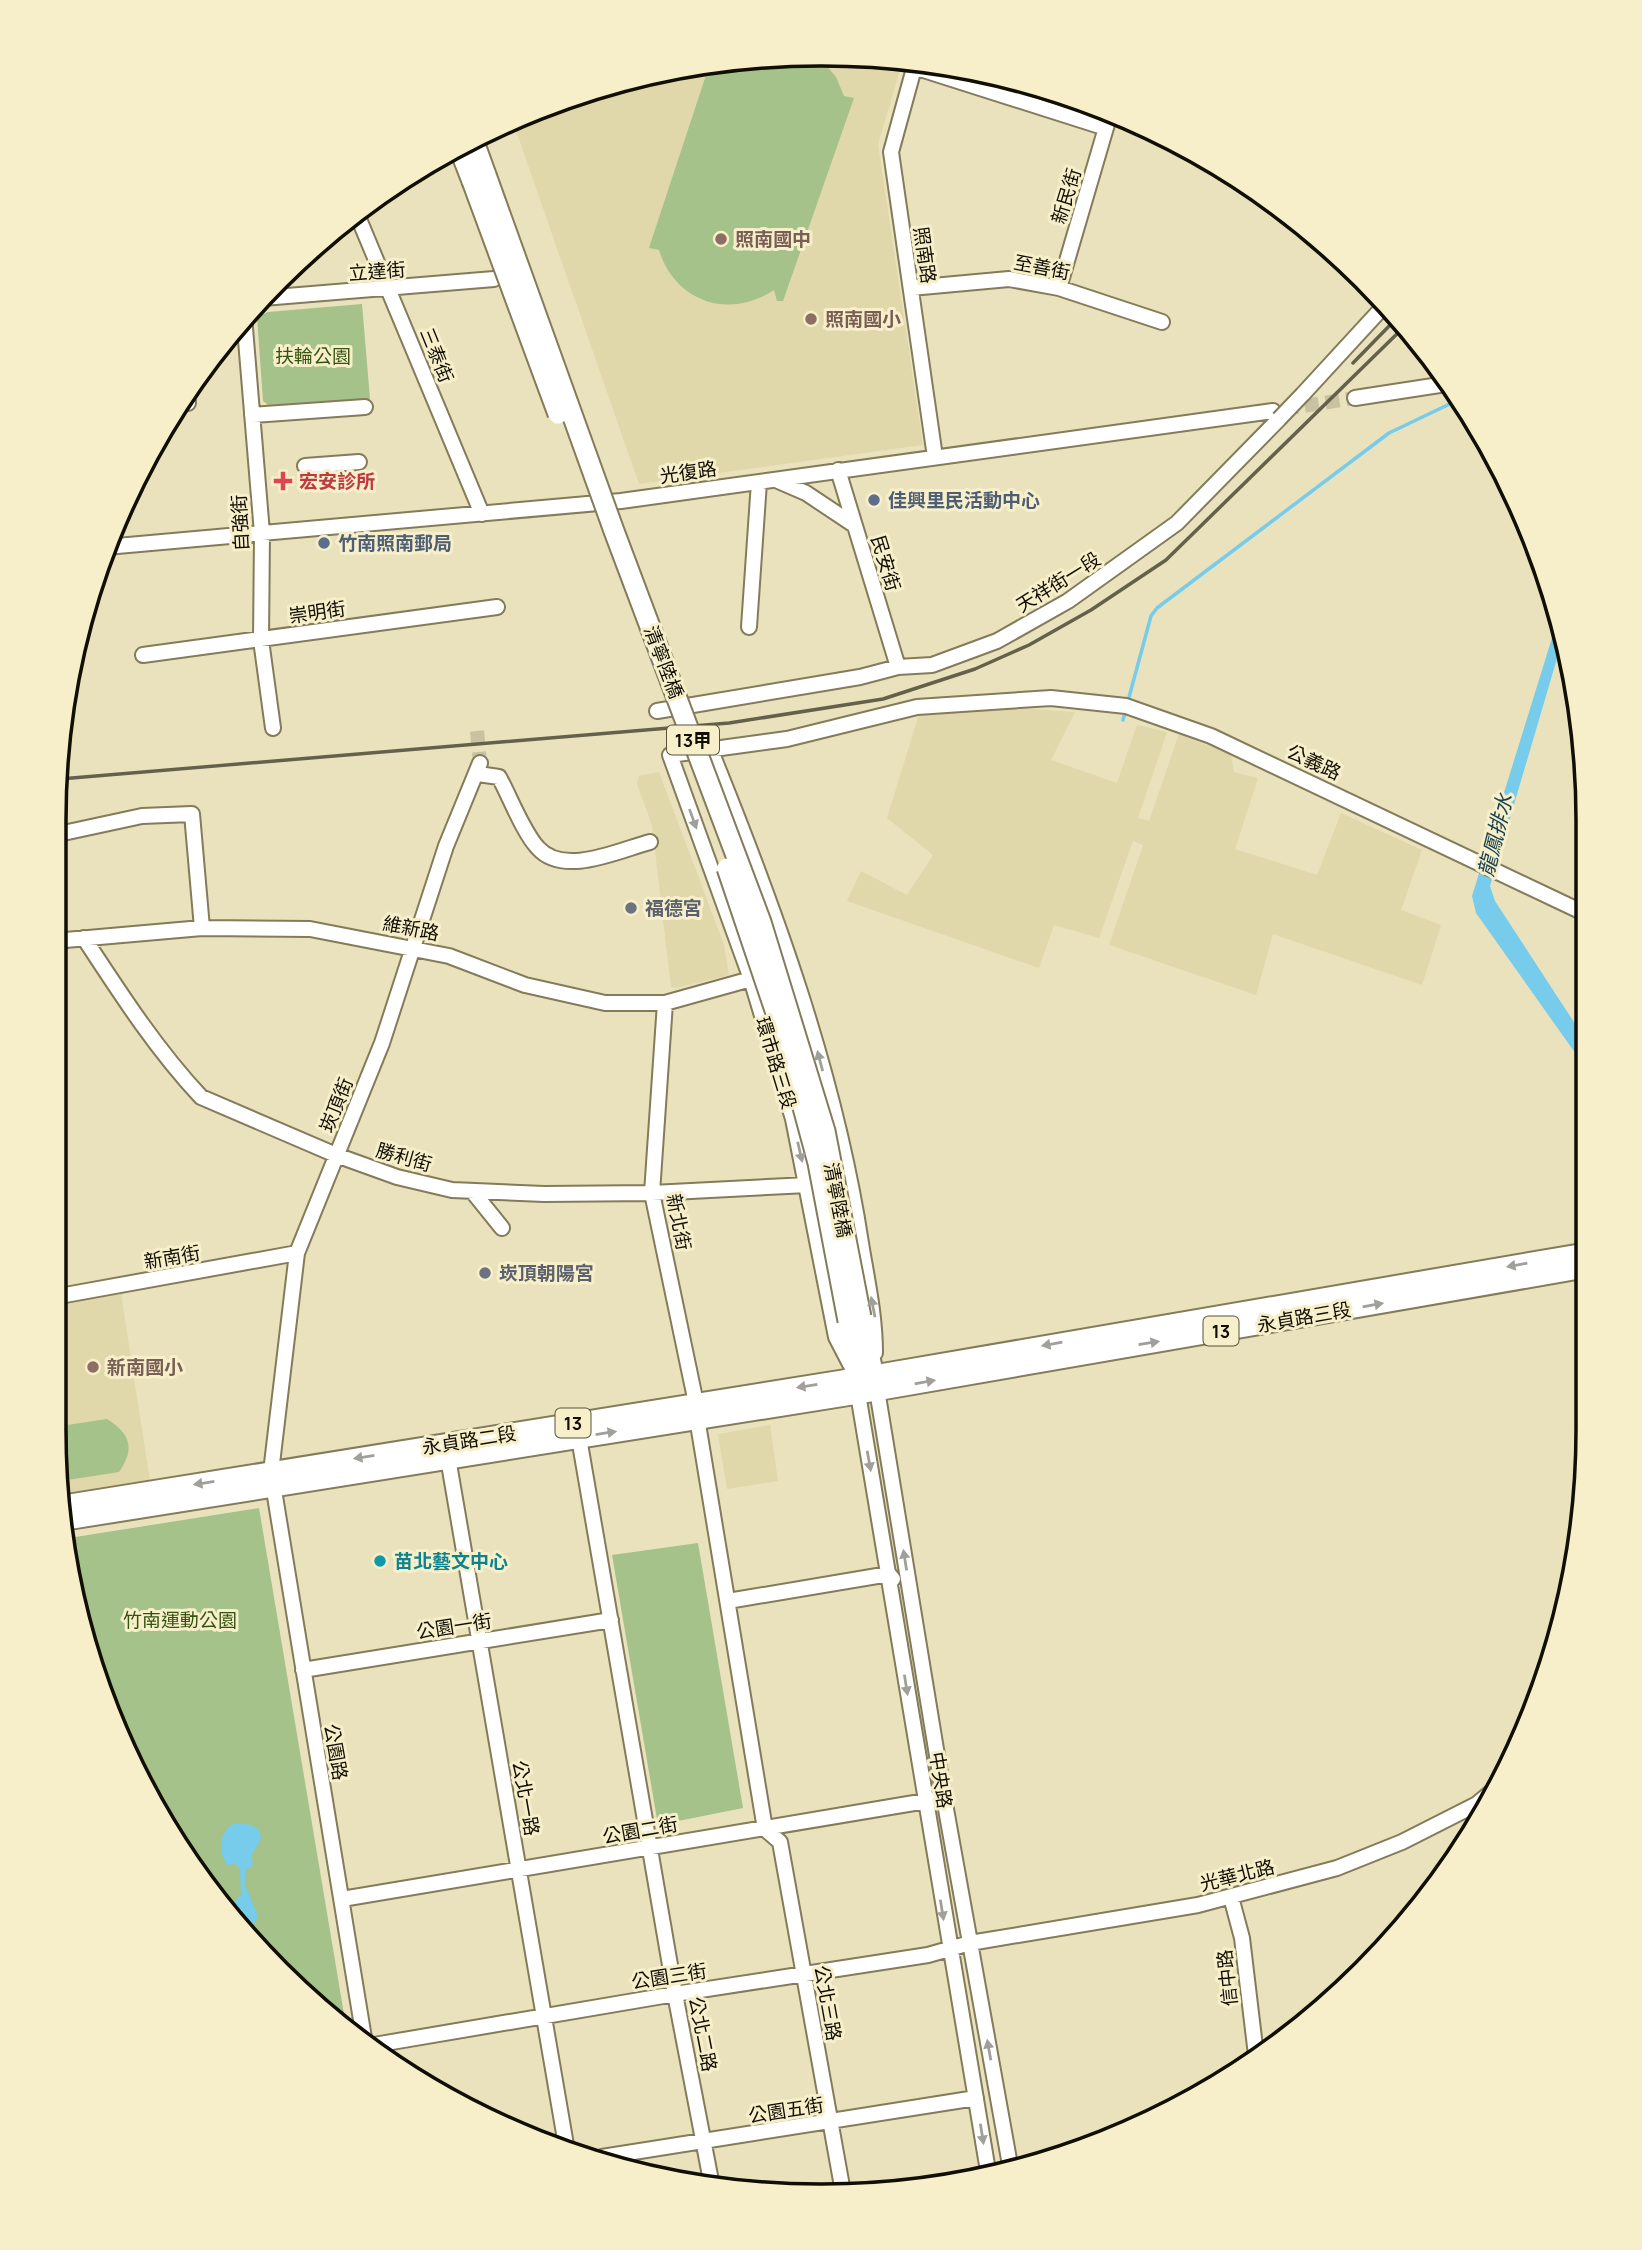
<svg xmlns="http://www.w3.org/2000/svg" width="1642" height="2250" font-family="Manrope,'Noto Sans TC',sans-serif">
<rect width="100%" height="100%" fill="#eae2bd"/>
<path fill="#e0d7aa" d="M770,56L903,60L878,144L923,445L639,484L513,122L622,80Z
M1015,708L1075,712L1051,760L1117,783L1137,725L1167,732L1138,818L1149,821L1179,734L1231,755L1234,772L1258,778L1235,849L1317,875L1341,813L1422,850L1401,910L1441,925L1422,985L1273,934L1256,995L1109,945L1143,845L1133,841L1099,938L1054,925L1039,968L847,901L861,871L907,895L933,855L887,818L919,714Z
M659,772L724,945L729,975L676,988L671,987L652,825L637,784L639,776Z
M121,1294L150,1481L63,1494L54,1429V1304Z
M770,1425L778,1481L727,1489L718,1434Z"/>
<path fill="#a4c28a" d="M770,56L820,58L836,77L844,96L854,98L783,301H777L774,290C729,320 675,302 659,250L649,248L709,66Z
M362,304L370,399L272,408L263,401L257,317L268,312Z
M107,1419C131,1434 135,1449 119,1472L61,1481L54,1427Z
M259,1508L346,2026L315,2005L183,1855L113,1723L80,1628L69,1538Z
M698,1543L743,1808L658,1825L612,1555Z"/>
<path fill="#77cbeb" d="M1556,625L1561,645L1490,886L1495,901L1583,1036V1064L1476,913L1472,896Z
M234,1823L252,1825L259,1830L261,1839L251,1856L253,1865L245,1871V1885L258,1916L250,1931L230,1907L241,1895L240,1868L236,1864L227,1865C217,1849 219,1834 234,1823Z"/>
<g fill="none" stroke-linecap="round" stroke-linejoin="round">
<path stroke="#77cbeb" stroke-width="3.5" d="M1128,701L1151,616L1157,608L1389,433L1456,401
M1123,720L1126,709"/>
<path stroke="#c9c2a1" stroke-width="14" stroke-dasharray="14 7" stroke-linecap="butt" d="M1284,409L1355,398
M477,731L480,763"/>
<g stroke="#837b59" stroke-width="18">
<path id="minor" d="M916,61L891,152L935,457
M914,67L1106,128
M356,212L482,514
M911,288L1009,279L1059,288L1162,322
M1059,288L1110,114
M263,298L494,279
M244,316L262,533L261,640L273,728
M187,391L188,403
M1303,394L1384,306
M1355,398L1446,384
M252,415L365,407
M305,466L359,462
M838,470L898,667
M776,480L806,493L854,525
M106,547L621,501L1273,411
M749,627L759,482
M143,655L497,607
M657,711L860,677L898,667L932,665L997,641L1068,601L1177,523L1279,419
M711,751C775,909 835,1073 861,1243C867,1280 875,1315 875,1353
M478,774L499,777C510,797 523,832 538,848C564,877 619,850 650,842
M54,835L142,816L192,814L202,928
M84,938C120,993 156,1049 201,1097L336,1155L397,1177L452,1190L544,1194L652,1193L808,1185
M54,941L202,928L310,929L449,956L525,985L605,1003H665L751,979
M665,1003L652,1193L696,1403
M473,1192L502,1228
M54,1297L297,1253
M850,1364L836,1337L793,1119L751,979L670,755L787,739L917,707L1051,698L1126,706L1211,736L1582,912
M877,1390L944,1798L1010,2165
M858,1394L988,2171
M697,1418L765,1829L780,1842L843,2192
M579,1438L675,1994L712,2186
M448,1458L566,2145
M728,1601L889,1574L893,1579
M303,1670L611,1620
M1231,1897L1242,1938L1256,2055
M342,1899L932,1800
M364,2038L271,1472L297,1253L382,1043L446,846L480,763
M374,2045L675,1994L928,1955L970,1943L1198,1905L1337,1868L1402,1842L1477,1804L1495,1789
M602,2157L976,2098"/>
</g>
<g stroke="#837b59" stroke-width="23">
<path id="major" d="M473,139L486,175
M459,148L472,181
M861,1317L876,1385
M848,1321L857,1389
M64,1505L874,1375L1585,1253
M66,1520L858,1394L1585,1268"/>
</g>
<use href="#minor" stroke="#fff" stroke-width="14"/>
<use href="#major" stroke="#fff" stroke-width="19"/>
<path stroke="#65604b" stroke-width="3.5" d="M1353,363L1396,319
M60,779L729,723L883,699L975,669L1029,645L1091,610L1166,560L1404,327"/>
<g stroke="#837b59" stroke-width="18" stroke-linecap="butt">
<path id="minor-bridge" d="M1279,419L1303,394"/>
</g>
<g stroke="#837b59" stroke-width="23" stroke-linecap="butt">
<path id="major-bridge" d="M486,175L614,531L761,922L825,1131L861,1317
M472,181L558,414
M727,868L784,1037L818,1163L848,1321"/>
</g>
<use href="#minor-bridge" stroke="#fff" stroke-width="14"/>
<use href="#major-bridge" stroke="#fff" stroke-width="19"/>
</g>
<defs><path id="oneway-solid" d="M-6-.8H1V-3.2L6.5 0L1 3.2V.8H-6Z" transform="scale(1.75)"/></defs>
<g fill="#a09f9a">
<use href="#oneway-solid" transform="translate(693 819) rotate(70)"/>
<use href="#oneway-solid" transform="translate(820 1061) rotate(-105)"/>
<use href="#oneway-solid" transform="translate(800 1152) rotate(77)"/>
<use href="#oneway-solid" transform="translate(1517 1265) rotate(170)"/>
<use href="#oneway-solid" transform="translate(1373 1305) rotate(-10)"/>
<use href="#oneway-solid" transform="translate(873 1307) rotate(-101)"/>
<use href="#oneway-solid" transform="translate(1149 1343) rotate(-9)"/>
<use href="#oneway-solid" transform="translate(1052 1344) rotate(170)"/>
<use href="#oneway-solid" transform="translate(925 1382) rotate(-10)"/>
<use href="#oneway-solid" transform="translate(807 1386) rotate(171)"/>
<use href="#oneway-solid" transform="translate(606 1433) rotate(-9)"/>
<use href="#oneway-solid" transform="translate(364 1457) rotate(171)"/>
<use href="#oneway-solid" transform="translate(869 1461) rotate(80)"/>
<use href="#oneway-solid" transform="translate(204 1483) rotate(171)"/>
<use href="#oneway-solid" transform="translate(905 1560) rotate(-99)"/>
<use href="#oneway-solid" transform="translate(906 1685) rotate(81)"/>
<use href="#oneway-solid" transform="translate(942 1910) rotate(81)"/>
<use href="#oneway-solid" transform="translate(989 2050) rotate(-100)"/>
<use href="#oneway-solid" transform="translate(982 2134) rotate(81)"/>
</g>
<g fill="#8d6e63" stroke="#f7efca" stroke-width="2.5">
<circle cx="721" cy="239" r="7"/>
<circle cx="811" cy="319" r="7"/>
<circle cx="93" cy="1367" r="7"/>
</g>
<path fill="#e0444e" stroke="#f7efca" stroke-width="2.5" d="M279.5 470.5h7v7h7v7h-7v7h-7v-7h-7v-7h7z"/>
<g fill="#5c6f8a" stroke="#f7efca" stroke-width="2.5">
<circle cx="874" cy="500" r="7"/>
<circle cx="324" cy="543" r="7"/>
</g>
<g fill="#6b7280" stroke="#f7efca" stroke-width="2.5">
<circle cx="631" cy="908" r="7"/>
<circle cx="485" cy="1273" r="7"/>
</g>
<circle fill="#0f9aa8" stroke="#f7efca" stroke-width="2.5" cx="380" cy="1561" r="7"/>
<g text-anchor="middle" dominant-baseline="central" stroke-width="6" stroke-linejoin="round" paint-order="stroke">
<g fill="#f7efca" stroke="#56523f" stroke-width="2">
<rect x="667" y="725.5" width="52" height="29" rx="5"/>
<rect x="1203.5" y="1316.5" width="35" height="29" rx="5"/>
<rect x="555.5" y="1408.5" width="35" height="29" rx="5"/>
</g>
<g font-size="18" font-weight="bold" fill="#110e03">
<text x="693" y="740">13甲</text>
<text x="1221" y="1331">13</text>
<text x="573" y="1423">13</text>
</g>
<g font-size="19" fill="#110e03" stroke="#f7efca">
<text transform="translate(1066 196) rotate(-73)">新民街</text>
<text transform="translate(925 255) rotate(82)">照南路</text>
<text transform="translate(1042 267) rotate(11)">至善街</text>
<text transform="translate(377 271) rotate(-4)">立達街</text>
<text transform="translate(437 355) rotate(68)">三泰街</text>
<text transform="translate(688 472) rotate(-8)">光復路</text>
<text transform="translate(240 523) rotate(-93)">自強街</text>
<text transform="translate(886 563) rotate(73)">民安街</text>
<text transform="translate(1058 582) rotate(-32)">天祥街一段</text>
<text transform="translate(317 612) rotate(-8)">崇明街</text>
<text transform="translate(664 662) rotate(69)">清寧陸橋</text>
<text transform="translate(1314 762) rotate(25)">公義路</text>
<text transform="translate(411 928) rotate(11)">維新路</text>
<text transform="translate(776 1063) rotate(73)">環市路三段</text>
<text transform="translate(336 1105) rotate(-68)">崁頂街</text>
<text transform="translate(404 1157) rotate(16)">勝利街</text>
<text transform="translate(838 1200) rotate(79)">清寧陸橋</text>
<text transform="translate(679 1222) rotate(79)">新北街</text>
<text transform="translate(172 1257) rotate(-10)">新南街</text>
<text transform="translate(1304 1317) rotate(-10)">永貞路三段</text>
<text transform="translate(469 1440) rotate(-9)">永貞路二段</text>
<text transform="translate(454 1626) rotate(-9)">公園一街</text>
<text transform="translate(336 1752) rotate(80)">公園路</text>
<text transform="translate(941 1780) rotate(81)">中央路</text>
<text transform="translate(526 1798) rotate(80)">公北一路</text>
<text transform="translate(640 1830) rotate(-10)">公園二街</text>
<text transform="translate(1237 1875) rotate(-14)">光華北路</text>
<text transform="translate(669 1976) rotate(-9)">公園三街</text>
<text transform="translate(1227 1978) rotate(-96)">信中路</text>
<text transform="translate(828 2003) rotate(80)">公北三路</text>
<text transform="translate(703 2034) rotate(79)">公北二路</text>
<text transform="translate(786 2110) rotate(-9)">公園五街</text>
</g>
<g font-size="19" font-weight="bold" fill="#785e54" stroke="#f7efca" text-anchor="start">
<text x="735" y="239">照南國中</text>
<text x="825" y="319">照南國小</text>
<text x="107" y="1367">新南國小</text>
</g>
<g font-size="19" fill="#355310" stroke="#f7efca">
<text x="313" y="356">扶輪公園</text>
<text x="180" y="1620">竹南運動公園</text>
</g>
<g font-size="19" font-weight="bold" fill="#be3a42" stroke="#f7efca" text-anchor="start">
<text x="299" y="481">宏安診所</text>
</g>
<g font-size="19" font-weight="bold" fill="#4e5e75" stroke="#f7efca" text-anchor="start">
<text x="888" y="500">佳興里民活動中心</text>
<text x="338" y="543">竹南照南郵局</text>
</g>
<g font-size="19" font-weight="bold" fill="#5b616d" stroke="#f7efca" text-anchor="start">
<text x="645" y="908">福德宮</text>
<text x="499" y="1273">崁頂朝陽宮</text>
</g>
<g font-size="19" font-weight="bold" fill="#0d838f" stroke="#f7efca" text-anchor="start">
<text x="394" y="1561">苗北藝文中心</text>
</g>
<g font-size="21" font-style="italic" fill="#1b4250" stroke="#f7efca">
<text transform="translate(1495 835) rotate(-76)">龍鳳排水</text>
</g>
</g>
<path d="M0 0H1642V2250H0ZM820 66H822A754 754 0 0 1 1576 820V1430A754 754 0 0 1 822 2184H820A754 754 0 0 1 66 1430V820A754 754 0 0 1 820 66Z" fill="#f7efca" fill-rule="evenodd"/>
<path fill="none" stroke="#110e03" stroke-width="3.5" d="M820 66H822A754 754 0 0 1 1576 820V1430A754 754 0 0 1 822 2184H820A754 754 0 0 1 66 1430V820A754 754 0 0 1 820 66Z"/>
</svg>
